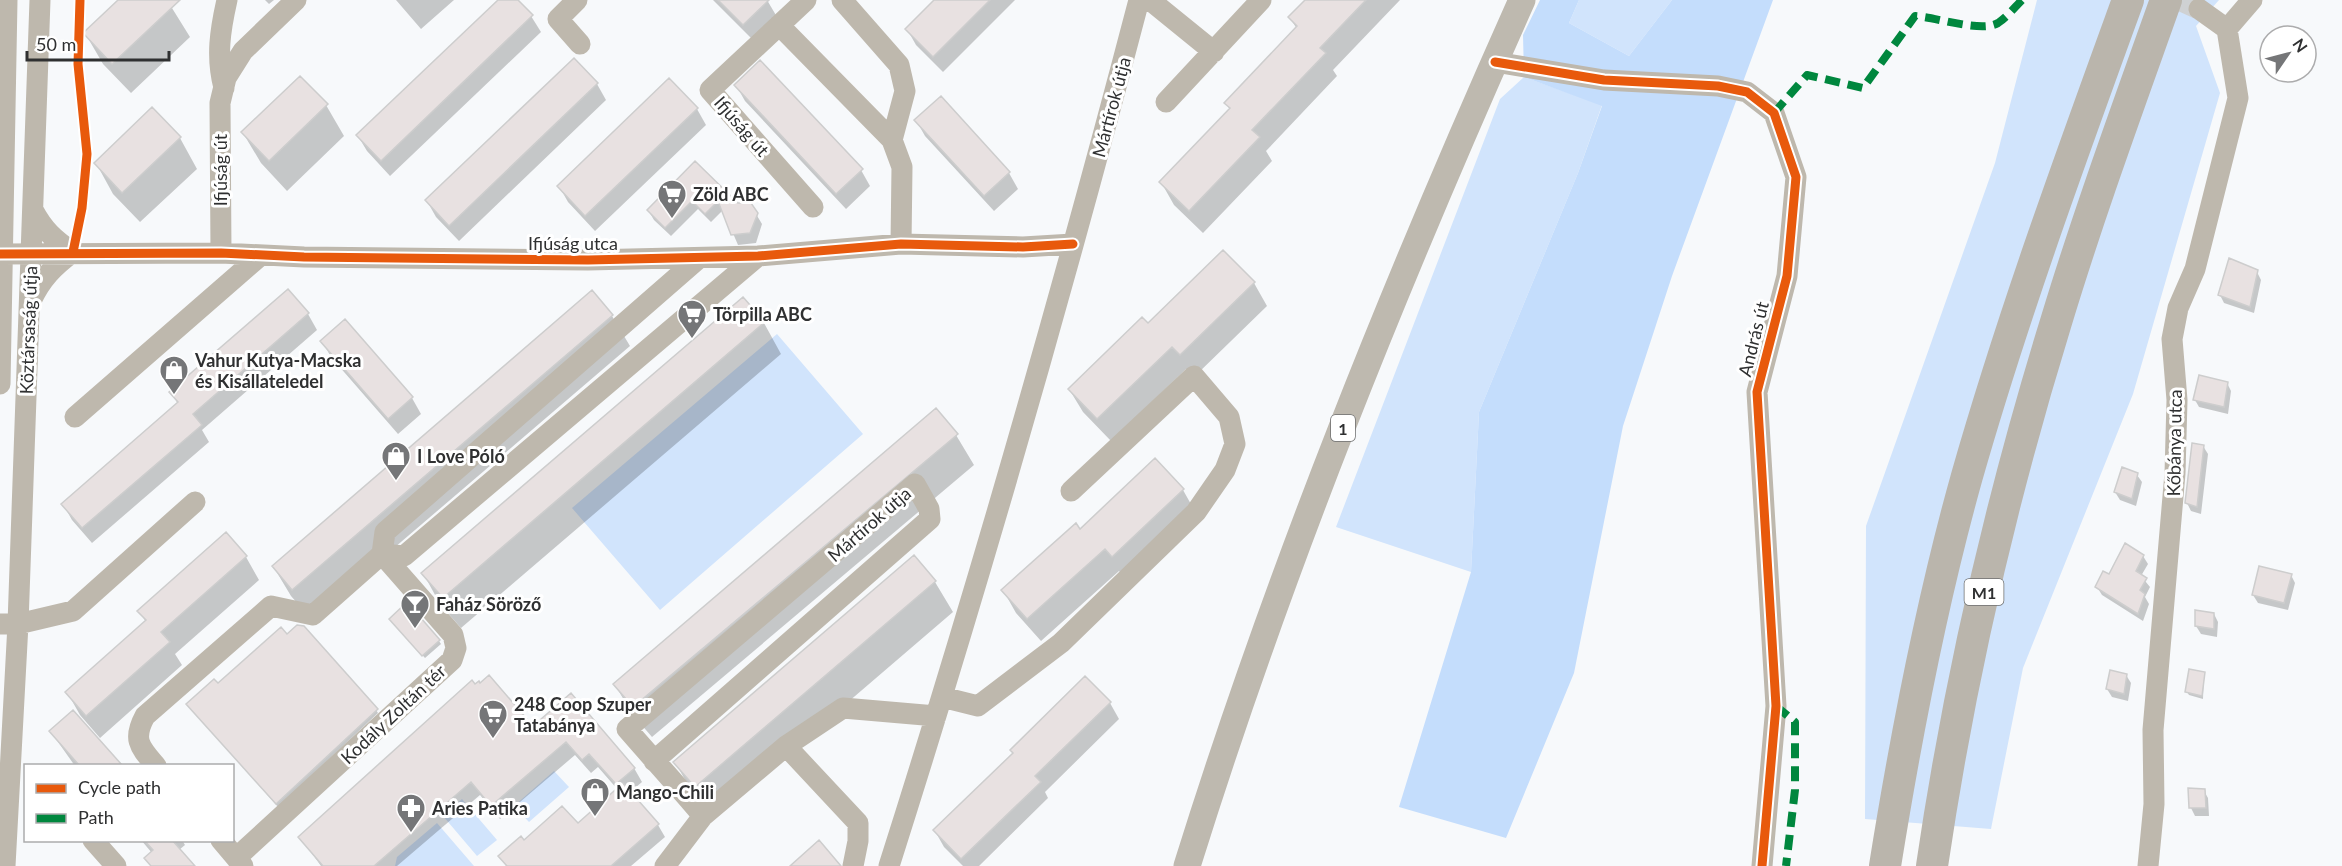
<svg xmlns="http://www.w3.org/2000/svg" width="2342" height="866" font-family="Lato,sans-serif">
<rect width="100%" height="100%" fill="#f7f9fb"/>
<path fill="#d1e4fc" d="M1579,0H1672L1629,56L1569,23Z
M2037,0H2219L2196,26L2220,93L2133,394L2023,668L1991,829L1865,819L1866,526L1995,163Z
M1524,77L1602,105L1578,173L1479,412L1471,572L1336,527L1500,99Z
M777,334L863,434L660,610L572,508Z
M554,771L569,787L529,822L514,806Z
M462,799L497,840L477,856L443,816Z
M437,823L474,866H395L397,857Z"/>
<path fill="#c4ddfc" d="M1540,0H1579L1569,23L1629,56L1672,0H1773L1672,276L1623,426L1574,673L1506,838L1399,807L1471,572L1479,412L1578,173L1602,106L1524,77L1523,35Z"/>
<path fill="#0003" d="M120,0H167L190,37L131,93L103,64L85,33Z
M265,0H274L269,4Z
M396,0H454L421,29Z
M501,0H516L531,16L541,32L390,176L367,151L358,136Z
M713,0H767L777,17L753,40Z
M936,0H1015L943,72L916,45L907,29Z
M1307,0H1400L1333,70L1337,76L1266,151L1272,161L1203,233L1174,205L1161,182L1230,110L1226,103L1297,29L1290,18Z
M597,84L606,100L459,241L436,217L427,201Z
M736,85L861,170L870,186L846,209L745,101Z
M326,105L344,136L287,191L261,163L243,133Z
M697,109L706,125L595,231L568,202L559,186Z
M916,120L1009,173L1018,189L994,211L925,136Z
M180,138L197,169L140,222L113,194L96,163Z
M695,163L737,205L756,214L762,224L756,243L738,245L723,210L711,222L698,209L671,236L654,220L648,210Z
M2257,272L2261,280L2254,313L2224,303L2220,295Z
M1254,283L1267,306L1194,377L1186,369L1111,441L1083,412L1069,389L1148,325Z
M288,291L308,314L317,330L202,430L209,442L92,543L72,520L63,504L178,404L171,392Z
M612,316L630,346L311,619L291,596L273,566Z
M764,323L781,354L461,628L440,604L423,573Z
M322,341L412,398L421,414L398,434L331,357Z
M2227,383L2231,391L2228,414L2199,407L2195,400Z
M956,435L974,465L652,737L633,715L615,685Z
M2203,446L2208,454L2201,514L2191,511L2187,503Z
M2137,475L2142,482L2136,506L2120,500L2115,492Z
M1183,490L1196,513L1126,578L1119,571L1041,641L1016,613L1003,590L1080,531Z
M226,534L246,557L259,580L175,654L182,665L100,738L80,715L67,692L146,622L139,611Z
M2143,556L2148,564L2141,576L2150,587L2145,597L2149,604L2143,621L2102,595L2097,587L2109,576Z
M914,557L935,582L953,612L714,817L692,792L675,762Z
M2291,575L2295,583L2288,610L2258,603L2253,595Z
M2214,614L2218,622L2217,637L2201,634L2196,626Z
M393,623L439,641L441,644L425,658Z
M2204,673L2203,699L2189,695L2187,692Z
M2126,675L2131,683L2128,701L2112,697L2107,689Z
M1110,703L1119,719L1045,792L1048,798L979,866H963L944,847L935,831Z
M190,707L376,710L378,713L278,807Z
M73,712L120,766H75L51,732Z
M533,728L634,768L642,782L629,793L658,825L665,837L631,866H506L500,856L524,842L577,826L618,790L598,767L591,773L575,755L500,819L480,795L397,866H321L300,837Z
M2204,791L2208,798L2209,816H2195L2191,808Z
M141,840H182L185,845L179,850L193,866H151L146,858L152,853Z"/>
<path fill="#e8e1e1" stroke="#cdcdcd" stroke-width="1.5" d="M118,0H180L112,64L83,33Z
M498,0H518L533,15L381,161L356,135Z
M718,0H769L743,25Z
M934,0H990L933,57L905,29Z
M1305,0H1366L1320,48L1326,53L1252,130L1260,137L1189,211L1159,182L1230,108L1224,103L1297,26L1288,17Z
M574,58L598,83L449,226L425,200Z
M760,60L863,169L836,194L734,85Z
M300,76L328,104L269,161L241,132Z
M669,78L698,108L585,216L557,186Z
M941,96L1010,172L984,196L914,120Z
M152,107L181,137L122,193L94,163Z
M695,161L738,203H751L758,213L750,233L731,235L718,201L705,214L692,201L665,228L647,210Z
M1223,250L1255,282L1180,355L1172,347L1097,419L1068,389L1142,317L1148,323Z
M2229,258L2258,270L2250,307L2218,295Z
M288,289L309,313L193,414L202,425L82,528L61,504L178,402L169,392Z
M592,290L613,315L292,590L272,566Z
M743,297L765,322L443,598L421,573Z
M345,319L413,397L388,419L320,341Z
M2199,375L2228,382L2224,407L2193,400Z
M936,408L958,434L633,707L613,684Z
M2192,443L2204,445L2197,507L2185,503Z
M1155,458L1184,489L1112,557L1105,549L1027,619L1001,590L1076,523L1080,529Z
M2122,467L2138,473L2132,499L2114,492Z
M226,532L247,556L161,632L170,642L86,716L65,692L146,620L137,611Z
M2125,543L2144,555L2136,571L2147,578L2140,590L2145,594L2138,614L2095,587L2103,571L2109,574Z
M914,555L936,581L695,787L673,762Z
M2259,566L2292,574L2284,603L2252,595Z
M407,602L440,640L422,656L389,619Z
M2195,610L2214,613V629L2195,626Z
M297,625L304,626L378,709L276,804L186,704L214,679L218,683L281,627L287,634Z
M2189,669L2205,672L2202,696L2185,692Z
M2110,670L2127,674L2124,694L2106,689Z
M489,675L533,726L571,693L635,768L616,784L589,754L582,760L566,742L491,806L471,782L374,866H323L298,837L472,680L475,684L479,681L480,683Z
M1085,676L1111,702L1035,776L1041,782L961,859L933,830L1013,753L1010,750Z
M73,710L122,765H79L49,731Z
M623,783L659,824L611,866H507L498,856L521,836L524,840L562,806L578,823Z
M2188,788L2205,789L2206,808H2189Z
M144,840H172L195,866H151L144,858L153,850Z
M819,840L841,866H790Z"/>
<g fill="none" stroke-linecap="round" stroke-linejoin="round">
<path stroke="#cfd1d3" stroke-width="21" stroke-dasharray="21 10" stroke-linecap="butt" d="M2179,0L2199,9"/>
<path stroke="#beb8ad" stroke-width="21" d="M577,0L558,19L580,44
M806,0L710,90L813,207
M842,0L899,65L905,91L892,140
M1150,0L1214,52
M2199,9L2227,29
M779,25L892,140L902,167L901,244
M2227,29L2252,0
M1495,62L1604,80L1718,86L1747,92L1774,113L1796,177L1787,276L1757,392L1776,706L1762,866
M224,88C216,57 220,31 227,0
M1166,102L1261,0
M33,210C43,229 54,240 73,252
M221,253L220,103L226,78L243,51L296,0
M0,254L221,253L304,257L588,260L758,256L901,244L1023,247L1073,244
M699,258L385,532L382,554L404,556L758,256
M31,301C41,279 54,266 73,252
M0,384L7,0
M75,417L261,255
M0,624H18L73,611L195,502
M942,697L978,706L1061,643L1196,512L1225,470L1235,444L1229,417L1194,376L1071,491
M786,746L858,823V841L853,866
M654,761L930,519L929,509L915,484L627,729C652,758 678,786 703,816
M156,766C140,747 132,740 145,716L271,606L313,615L382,554L453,635L456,648L452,660L236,858
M93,840L116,866
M221,840L243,866
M5,866L18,624L40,0
M665,866L703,816L786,746L843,708L936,716
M889,866C980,580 1063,290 1139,0
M2148,866L2154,804L2153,730L2175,473L2177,400L2172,339L2178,308L2195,269L2238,98L2227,29"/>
<path stroke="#beb9af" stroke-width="27" d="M1187,866C1279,571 1396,282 1522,0"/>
<path stroke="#bab5ac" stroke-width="32" d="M1885,866C1906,735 1931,604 1967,476C2013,315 2071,157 2128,0
M1932,866C1959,682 2001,500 2056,322C2089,213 2128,107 2166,0"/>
<path stroke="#00873e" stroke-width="8" stroke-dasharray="15 8" stroke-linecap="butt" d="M1774,113L1807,75L1863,88L1915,16C1935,17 1982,33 1998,23C2007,17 2015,7 2022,0
M1776,706L1795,722V790L1786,866"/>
<g stroke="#fff" stroke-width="13">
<path id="cycleway" d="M1495,62L1604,80L1718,86L1747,92L1774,113L1796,177L1787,276L1757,392L1776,706L1762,866
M73,252L82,208L87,154L78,64L80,0
M0,254L221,253L304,257L588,260L758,256L901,244L1023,247L1073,244"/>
</g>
<use href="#cycleway" stroke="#e8590c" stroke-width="9"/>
</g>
<defs>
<g id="supermarket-pin" transform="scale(1.5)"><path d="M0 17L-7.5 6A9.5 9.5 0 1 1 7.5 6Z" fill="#757678" stroke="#fff"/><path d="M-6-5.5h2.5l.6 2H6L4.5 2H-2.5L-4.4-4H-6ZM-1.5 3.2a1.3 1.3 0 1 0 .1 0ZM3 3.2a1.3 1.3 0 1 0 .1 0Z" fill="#fff"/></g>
<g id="shop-pin" transform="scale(1.5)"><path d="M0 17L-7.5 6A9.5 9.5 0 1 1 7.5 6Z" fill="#757678" stroke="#fff"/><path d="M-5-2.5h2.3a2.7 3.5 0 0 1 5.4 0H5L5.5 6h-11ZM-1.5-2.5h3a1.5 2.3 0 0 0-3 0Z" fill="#fff"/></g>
<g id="bar-pin" transform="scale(1.5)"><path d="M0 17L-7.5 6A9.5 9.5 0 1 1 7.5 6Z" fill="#757678" stroke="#fff"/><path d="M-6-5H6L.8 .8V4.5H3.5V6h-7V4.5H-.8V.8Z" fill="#fff"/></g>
<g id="pharmacy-pin" transform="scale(1.5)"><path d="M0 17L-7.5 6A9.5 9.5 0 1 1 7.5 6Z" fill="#757678" stroke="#fff"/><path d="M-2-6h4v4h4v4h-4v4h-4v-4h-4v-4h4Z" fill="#fff"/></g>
</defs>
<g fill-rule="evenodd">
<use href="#supermarket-pin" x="672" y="194"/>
<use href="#supermarket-pin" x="692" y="314"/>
<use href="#shop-pin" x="174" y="370"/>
<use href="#shop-pin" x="396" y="456"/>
<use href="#bar-pin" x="415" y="604"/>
<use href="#supermarket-pin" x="493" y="714"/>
<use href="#shop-pin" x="595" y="792"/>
<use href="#pharmacy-pin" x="411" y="808"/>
</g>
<g text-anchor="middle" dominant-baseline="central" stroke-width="6" stroke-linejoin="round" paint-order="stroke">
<g fill="#fff" stroke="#6d6e6f" stroke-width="1.5">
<rect x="1331" y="415" width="24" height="26" rx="4.5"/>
<rect x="1964.5" y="579" width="39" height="26" rx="4.5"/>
</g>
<g font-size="16" font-weight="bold" fill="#2f3031">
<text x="1343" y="428">1</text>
<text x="1984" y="592">M1</text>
</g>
<g font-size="18" fill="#2f3031" stroke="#fff">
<text transform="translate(1111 107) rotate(-75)">Mártírok útja</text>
<text transform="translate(742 126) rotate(49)">Ifjúság út</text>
<text transform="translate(220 170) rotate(-90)">Ifjúság út</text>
<text x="573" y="243">Ifjúság utca</text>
<text transform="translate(28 330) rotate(-88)">Köztársaság útja</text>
<text transform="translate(1753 339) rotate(-76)">András út</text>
<text transform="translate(2174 443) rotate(-89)">Kőbánya utca</text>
<text transform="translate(869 524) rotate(-41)">Mártírok útja</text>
<text transform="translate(393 714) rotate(-43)">Kodály Zoltán tér</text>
</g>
<g font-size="18" font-weight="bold" fill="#2f3031" stroke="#fff" text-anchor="start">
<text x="693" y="194">Zöld ABC</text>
<text x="713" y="314">Törpilla ABC</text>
<text x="195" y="360">Vahur Kutya-Macska<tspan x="195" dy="21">és Kisállateledel</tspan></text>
<text x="417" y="456">I Love Póló</text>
<text x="436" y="604">Faház Söröző</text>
<text x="514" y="704">248 Coop Szuper<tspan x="514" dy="21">Tatabánya</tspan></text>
<text x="616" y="792">Mango-Chili</text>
<text x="432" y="808">Aries Patika</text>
</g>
</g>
<rect x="24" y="764" width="210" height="78" fill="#ffffff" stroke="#acacad" stroke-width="1.5"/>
<rect x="36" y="784" width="30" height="9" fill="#e8590c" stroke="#acacad" stroke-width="1.5"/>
<text x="78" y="794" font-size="18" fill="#2f3031">Cycle path</text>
<rect x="36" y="814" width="30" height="9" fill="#00873e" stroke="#acacad" stroke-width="1.5"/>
<text x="78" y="824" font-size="18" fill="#2f3031">Path</text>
<g transform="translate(2288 54) rotate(55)"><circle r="28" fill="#ffffff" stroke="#acacad" stroke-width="1.5"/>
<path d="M0-4.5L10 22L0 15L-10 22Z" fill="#757678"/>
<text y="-9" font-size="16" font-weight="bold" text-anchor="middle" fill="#2f3031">N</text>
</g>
<path d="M27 51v9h142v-9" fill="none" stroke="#2f3031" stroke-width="3"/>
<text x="36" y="51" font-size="18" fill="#2f3031" stroke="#ffffff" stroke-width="4.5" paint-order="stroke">50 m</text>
</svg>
